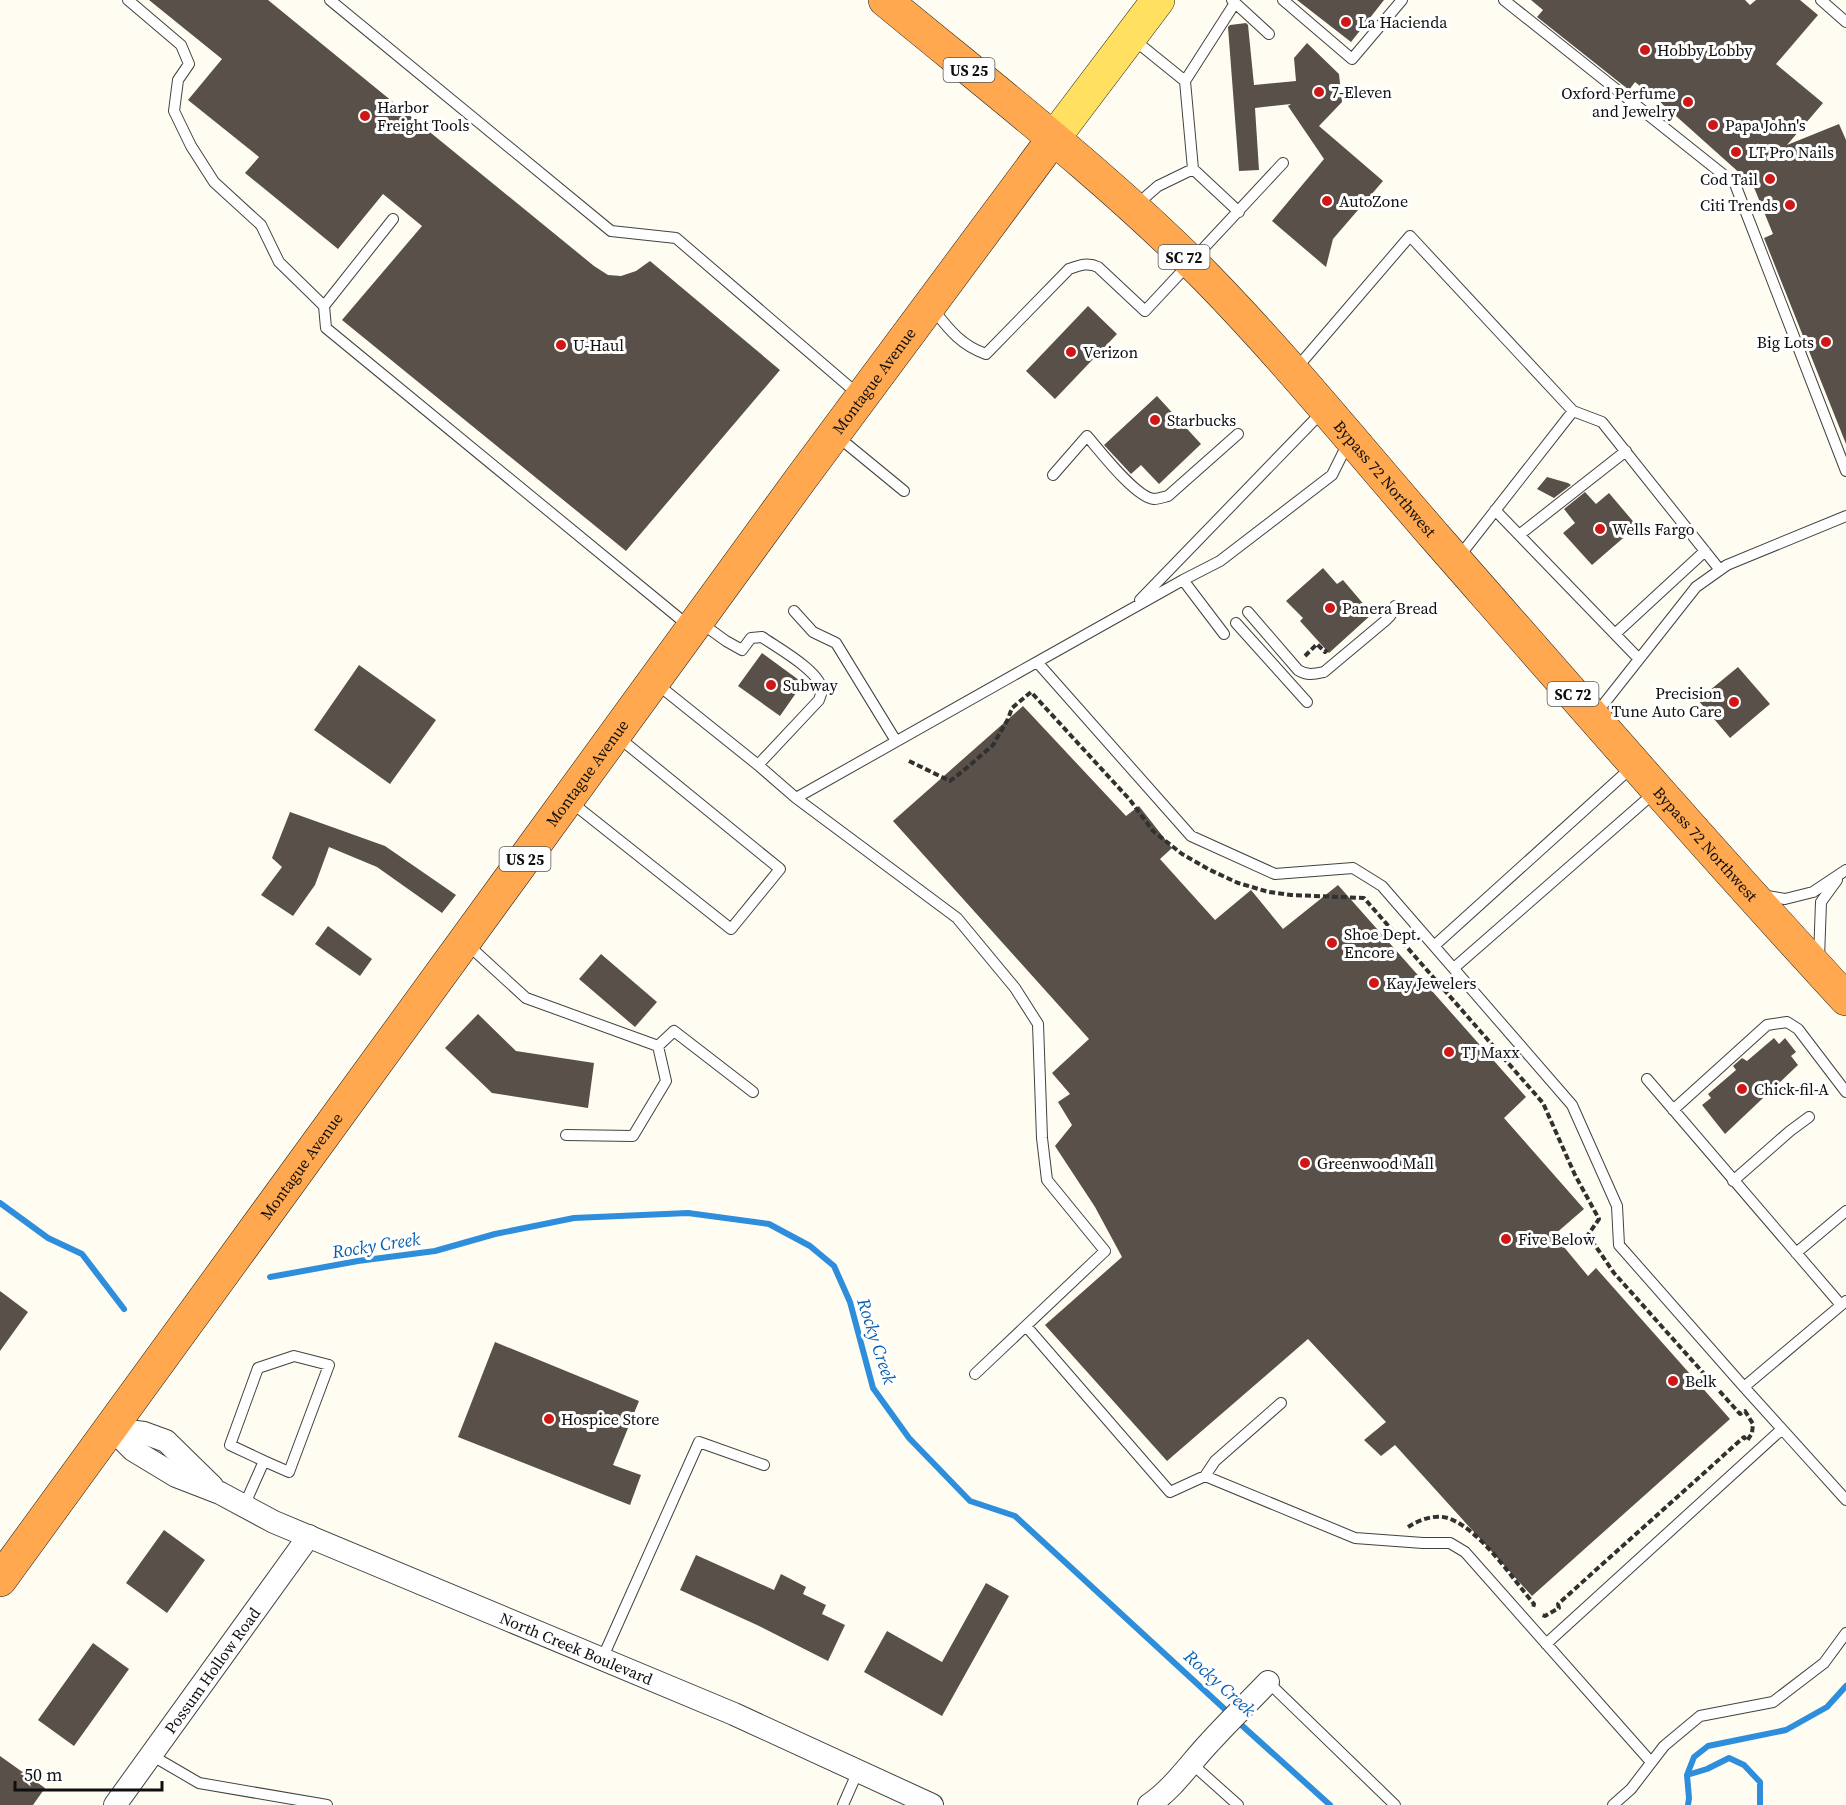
<svg xmlns="http://www.w3.org/2000/svg" width="1846" height="1805" font-family="'Source Serif 4',serif">
<rect width="100%" height="100%" fill="#fffdf1"/>
<g fill="none" stroke-linecap="round" stroke-linejoin="round">
<path stroke="#2e8edc" stroke-width="6" d="M0,1203L48,1238L82,1254L124,1309
M270,1277L358,1261L435,1251L495,1234L574,1218L688,1213L769,1224L810,1246L834,1266L850,1302L873,1388L909,1438L970,1501L1015,1516L1230,1714
M1237,1721L1330,1805
M1687,1775L1707,1769L1729,1758L1744,1765L1760,1782V1805
M1688,1805L1689,1798L1687,1775L1694,1757L1708,1746L1786,1730L1827,1707L1846,1686"/>
</g>
<path fill="#59504a" d="M149,0H268L594,266L608,275L621,276L636,271L650,261L780,370L626,551L342,320L422,226L383,194L338,249L245,173L259,157L188,100L222,59Z
M1297,0H1384L1351,42Z
M1531,0H1745L1750,5L1756,0H1800L1818,15L1776,64L1823,103L1787,145L1839,124L1846,140V444L1764,238L1773,234L1753,185L1667,108L1635,82L1629,90L1537,17L1543,10Z
M1246,23L1248,25L1254,85L1296,81L1294,58L1307,43L1339,74L1342,102L1319,126L1383,181L1333,239L1326,267L1272,221L1324,159L1288,106L1291,104L1255,108L1259,170L1239,171L1228,27L1230,25Z
M1088,306L1117,334L1055,399L1026,371Z
M1157,396L1201,444L1159,484L1141,465L1131,474L1104,445Z
M1547,477L1568,483L1571,485L1554,498L1537,489Z
M1585,492L1596,504L1609,493L1637,526L1592,565L1563,533L1575,523L1564,509Z
M1323,568L1337,584L1343,580L1372,614L1329,653L1300,621L1303,618L1286,601Z
M762,653L803,683L780,716L738,686Z
M359,665L436,720L390,784L314,730Z
M1738,667L1770,704L1730,738L1698,700Z
M1023,706L1126,816L1139,806L1172,848L1160,859L1215,920L1251,890L1283,929L1338,885L1526,1097L1504,1118L1584,1209L1554,1235L1588,1276L1596,1268L1730,1419L1532,1596L1395,1445L1381,1456L1364,1440L1386,1422L1308,1339L1167,1461L1045,1325L1122,1257L1095,1207L1055,1146L1072,1125L1058,1102L1070,1094L1052,1073L1089,1039L893,821Z
M290,812L385,846L456,895L442,913L377,867L329,847L315,885L293,916L261,895L282,867L272,858Z
M328,926L372,959L360,976L315,944Z
M601,954L657,1002L635,1027L579,979Z
M478,1014L516,1051L594,1063L588,1108L492,1093L445,1048Z
M1774,1038L1779,1044L1785,1038L1796,1052L1791,1056L1798,1065L1725,1134L1702,1105L1711,1098L1708,1094L1736,1070L1733,1066L1742,1058L1747,1061Z
M0,1291L28,1312L0,1351Z
M495,1342L639,1401L613,1465L641,1475L630,1505L458,1437Z
M164,1530L205,1560L167,1613L126,1583Z
M696,1555L774,1590L781,1574L806,1587L803,1594L826,1605L822,1614L845,1625L828,1661L757,1625L680,1590Z
M986,1583L1009,1596L942,1716L864,1672L887,1631L942,1662Z
M93,1643L129,1669L74,1746L38,1720Z
M0,1756L45,1788L33,1805H0Z"/>
<g fill="none" stroke-linecap="round" stroke-linejoin="round">
<g stroke="#424242" stroke-width="12">
<path id="lane" d="M128,0L181,45L189,64L178,80L174,111L191,146L214,182L261,225L279,262L324,306L326,328L690,627
M330,0L611,231L676,238L859,395
M1232,0L1269,34
M1283,0L1352,59L1402,0
M1504,0L1735,184L1846,471
M1821,0L1846,22
M1133,39L1185,81L1193,169L1158,186L1135,206
M1185,81L1235,3
M1193,169L1239,212
M324,306L393,219
M932,308C948,328 960,345 986,354L1069,269C1080,265 1088,262 1098,267L1145,311L1283,163
M1295,370L1410,236L1573,411L1458,558
M1573,411L1602,422L1720,570
M837,436L904,491
M1348,443L1332,475L1220,561L1183,580L1037,662L1191,836L1275,874L1353,868L1382,886L1572,1105L1617,1206L1619,1245L1744,1387
M1053,475L1087,436C1100,451 1136,498 1154,499C1158,499 1164,497 1168,496L1238,434
M1495,510L1639,659
M1519,535L1626,451
M1183,580L1224,634
M1140,600L1323,411
M794,611L813,632L836,643L896,741
M1248,612L1298,670C1307,676 1315,674 1324,672L1385,621L1390,616L1395,606
M701,623L726,641L742,650L751,638L762,637C776,647 822,672 822,691C822,692 819,699 819,700L758,765
M1236,623L1307,702
M1615,634L1705,551
M657,684L758,765L796,798L1037,662
M1595,715L1696,587L1727,565L1846,516
M796,798L957,918L1015,988L1038,1024L1042,1138L1047,1180L1105,1251L975,1374
M571,802L731,929L780,869L618,737
M1761,895L1785,899L1813,892L1846,870
M467,944L526,998L658,1046L674,1031L753,1092
M1434,946L1632,767
M1819,958L1821,902L1837,880
M1454,968L1654,793
M1647,1079L1841,1305
M1673,1110L1767,1025L1787,1022L1798,1029L1846,1092
M566,1135L633,1136L666,1081L658,1046
M1733,1181L1790,1131L1809,1117
M1796,1253L1846,1211
M1846,1301L1744,1387L1846,1500
M1026,1326L1170,1492L1205,1476L1355,1538L1423,1543H1450L1465,1552L1651,1762
M1205,1476L1215,1461L1281,1403
M244,1506L264,1461L289,1472L329,1365L294,1356L258,1368L230,1445L264,1461
M1546,1644L1782,1429
M602,1659L699,1442L764,1465
M1268,1682L1395,1805
M151,1755L199,1783L327,1805
M1191,1763L1238,1805
M843,1805L858,1771
M1613,1805L1631,1789L1664,1746L1700,1716L1773,1702L1824,1663L1846,1633"/>
</g>
<g stroke="#424242" stroke-width="24">
<g id="street">
<path id="s1" d="M112,1429L133,1450L176,1476L220,1493L274,1522L734,1714L932,1805"/>
<path d="M112,1429L144,1433L166,1441L212,1486"/>
<path id="s2" d="M115,1805L309,1536"/>
<path d="M1149,1805C1173,1789 1190,1763 1210,1742C1229,1721 1249,1702 1268,1682"/>
</g>
</g>
<g stroke="#202020" stroke-width="34">
<path id="primary" d="M1053,139L1158,0"/>
</g>
<g stroke="#202020" stroke-width="34">
<g id="highway">
<path id="s3" d="M885,0C994,90 1107,177 1207,278C1288,361 1361,452 1438,540C1573,694 1707,848 1846,999"/>
<path id="s4" d="M0,1580L800,480L1053,139"/>
</g>
</g>
<path stroke="#313131" stroke-width="4" stroke-dasharray="6 3" stroke-linecap="butt" d="M1305,656L1317,644L1325,652L1327,650
M909,761L950,781L963,771L993,745L1008,719L1012,708L1031,692L1130,800L1153,831L1182,854L1210,870L1238,883L1269,892L1291,895L1364,898L1543,1103L1575,1175L1599,1219L1588,1235L1614,1273L1740,1414L1745,1411L1753,1424L1752,1433L1747,1441L1744,1437L1558,1604L1559,1608L1545,1616L1540,1614
M1408,1527C1419,1520 1434,1514 1448,1518C1481,1530 1512,1578 1534,1604L1533,1608"/>
<use href="#lane" stroke="#fff" stroke-width="10"/>
<use href="#street" stroke="#fff" stroke-width="22"/>
<use href="#primary" stroke="#ffe061" stroke-width="33"/>
<use href="#highway" stroke="#ffa84f" stroke-width="33"/>
</g>
<g fill="#cf1717" stroke="#fff" stroke-width="2">
<circle cx="1346" cy="22" r="6"/>
<circle cx="1645" cy="50" r="6"/>
<circle cx="1319" cy="92" r="6"/>
<circle cx="1688" cy="102" r="6"/>
<circle cx="365" cy="116" r="6"/>
<circle cx="1713" cy="125" r="6"/>
<circle cx="1736" cy="152" r="6"/>
<circle cx="1770" cy="179" r="6"/>
<circle cx="1327" cy="201" r="6"/>
<circle cx="1790" cy="205" r="6"/>
<circle cx="1826" cy="342" r="6"/>
<circle cx="561" cy="345" r="6"/>
<circle cx="1071" cy="352" r="6"/>
<circle cx="1155" cy="420" r="6"/>
<circle cx="1600" cy="529" r="6"/>
<circle cx="1330" cy="608" r="6"/>
<circle cx="771" cy="685" r="6"/>
<circle cx="1734" cy="702" r="6"/>
<circle cx="1332" cy="943" r="6"/>
<circle cx="1374" cy="983" r="6"/>
<circle cx="1449" cy="1052" r="6"/>
<circle cx="1742" cy="1089" r="6"/>
<circle cx="1305" cy="1163" r="6"/>
<circle cx="1506" cy="1239" r="6"/>
<circle cx="1673" cy="1381" r="6"/>
<circle cx="549" cy="1419" r="6"/>
</g>
<g text-anchor="middle" dominant-baseline="central" stroke-width="6" stroke-linejoin="round" paint-order="stroke">
<g fill="#fff" stroke="#575757" stroke-width="1.5">
<rect x="943.5" y="58" width="51" height="24" rx="4.5"/>
<rect x="1158.5" y="245" width="51" height="24" rx="4.5"/>
<rect x="1547.5" y="682" width="51" height="24" rx="4.5"/>
<rect x="499.5" y="847" width="51" height="24" rx="4.5"/>
</g>
<g font-size="15" font-weight="bold" fill="#0f0f0f">
<text x="969" y="70">US 25</text>
<text x="1184" y="257">SC 72</text>
<text x="1573" y="694">SC 72</text>
<text x="525" y="859">US 25</text>
</g>
<g font-size="16" fill="#0f0f0f" stroke="#fff" text-anchor="start">
<text x="1358" y="22">La Hacienda</text>
<text x="1657" y="50">Hobby Lobby</text>
<text x="1331" y="92">7-Eleven</text>
<text x="1676" y="93" text-anchor="end">Oxford Perfume<tspan x="1676" dy="18">and Jewelry</tspan></text>
<text x="377" y="107">Harbor<tspan x="377" dy="18">Freight Tools</tspan></text>
<text x="1725" y="125">Papa John's</text>
<text x="1748" y="152">LT Pro Nails</text>
<text x="1758" y="179" text-anchor="end">Cod Tail</text>
<text x="1339" y="201">AutoZone</text>
<text x="1778" y="205" text-anchor="end">Citi Trends</text>
<text x="1814" y="342" text-anchor="end">Big Lots</text>
<text x="573" y="345">U-Haul</text>
<text x="1083" y="352">Verizon</text>
<text x="1167" y="420">Starbucks</text>
<text x="1612" y="529">Wells Fargo</text>
<text x="1342" y="608">Panera Bread</text>
<text x="783" y="685">Subway</text>
<text x="1722" y="693" text-anchor="end">Precision<tspan x="1722" dy="18">Tune Auto Care</tspan></text>
<text x="1344" y="934">Shoe Dept.<tspan x="1344" dy="18">Encore</tspan></text>
<text x="1386" y="983">Kay Jewelers</text>
<text x="1461" y="1052">TJ Maxx</text>
<text x="1754" y="1089">Chick-fil-A</text>
<text x="1317" y="1163">Greenwood Mall</text>
<text x="1518" y="1239">Five Below</text>
<text x="1685" y="1381">Belk</text>
<text x="561" y="1419">Hospice Store</text>
</g>
<g font-size="16" fill="#0f0f0f" stroke="#fff">
<text stroke="none"><textPath href="#s4" startOffset="1484">Montague Avenue</textPath></text>
<text stroke="none"><textPath href="#s3" startOffset="694">Bypass 72 Northwest</textPath></text>
<text stroke="none"><textPath href="#s4" startOffset="998">Montague Avenue</textPath></text>
<text stroke="none"><textPath href="#s3" startOffset="1180">Bypass 72 Northwest</textPath></text>
<text stroke="none"><textPath href="#s4" startOffset="512">Montague Avenue</textPath></text>
<text stroke="none"><textPath href="#s1" startOffset="516">North Creek Boulevard</textPath></text>
<text stroke="none"><textPath href="#s2" startOffset="166">Possum Hollow Road</textPath></text>
</g>
<g font-size="18" font-style="italic" fill="#095faf" stroke="#fff">
<text transform="translate(376 1245) rotate(-9)">Rocky Creek</text>
<text transform="translate(877 1341) rotate(72)">Rocky Creek</text>
<text transform="translate(1220 1683) rotate(42)">Rocky Creek</text>
</g>
</g>
<path d="M15 1781v9h147v-9" fill="none" stroke="#0f0f0f" stroke-width="3"/>
<text x="24" y="1781" font-size="18" fill="#0f0f0f" stroke="#ffffff" stroke-width="4.5" paint-order="stroke">50 m</text>
</svg>
